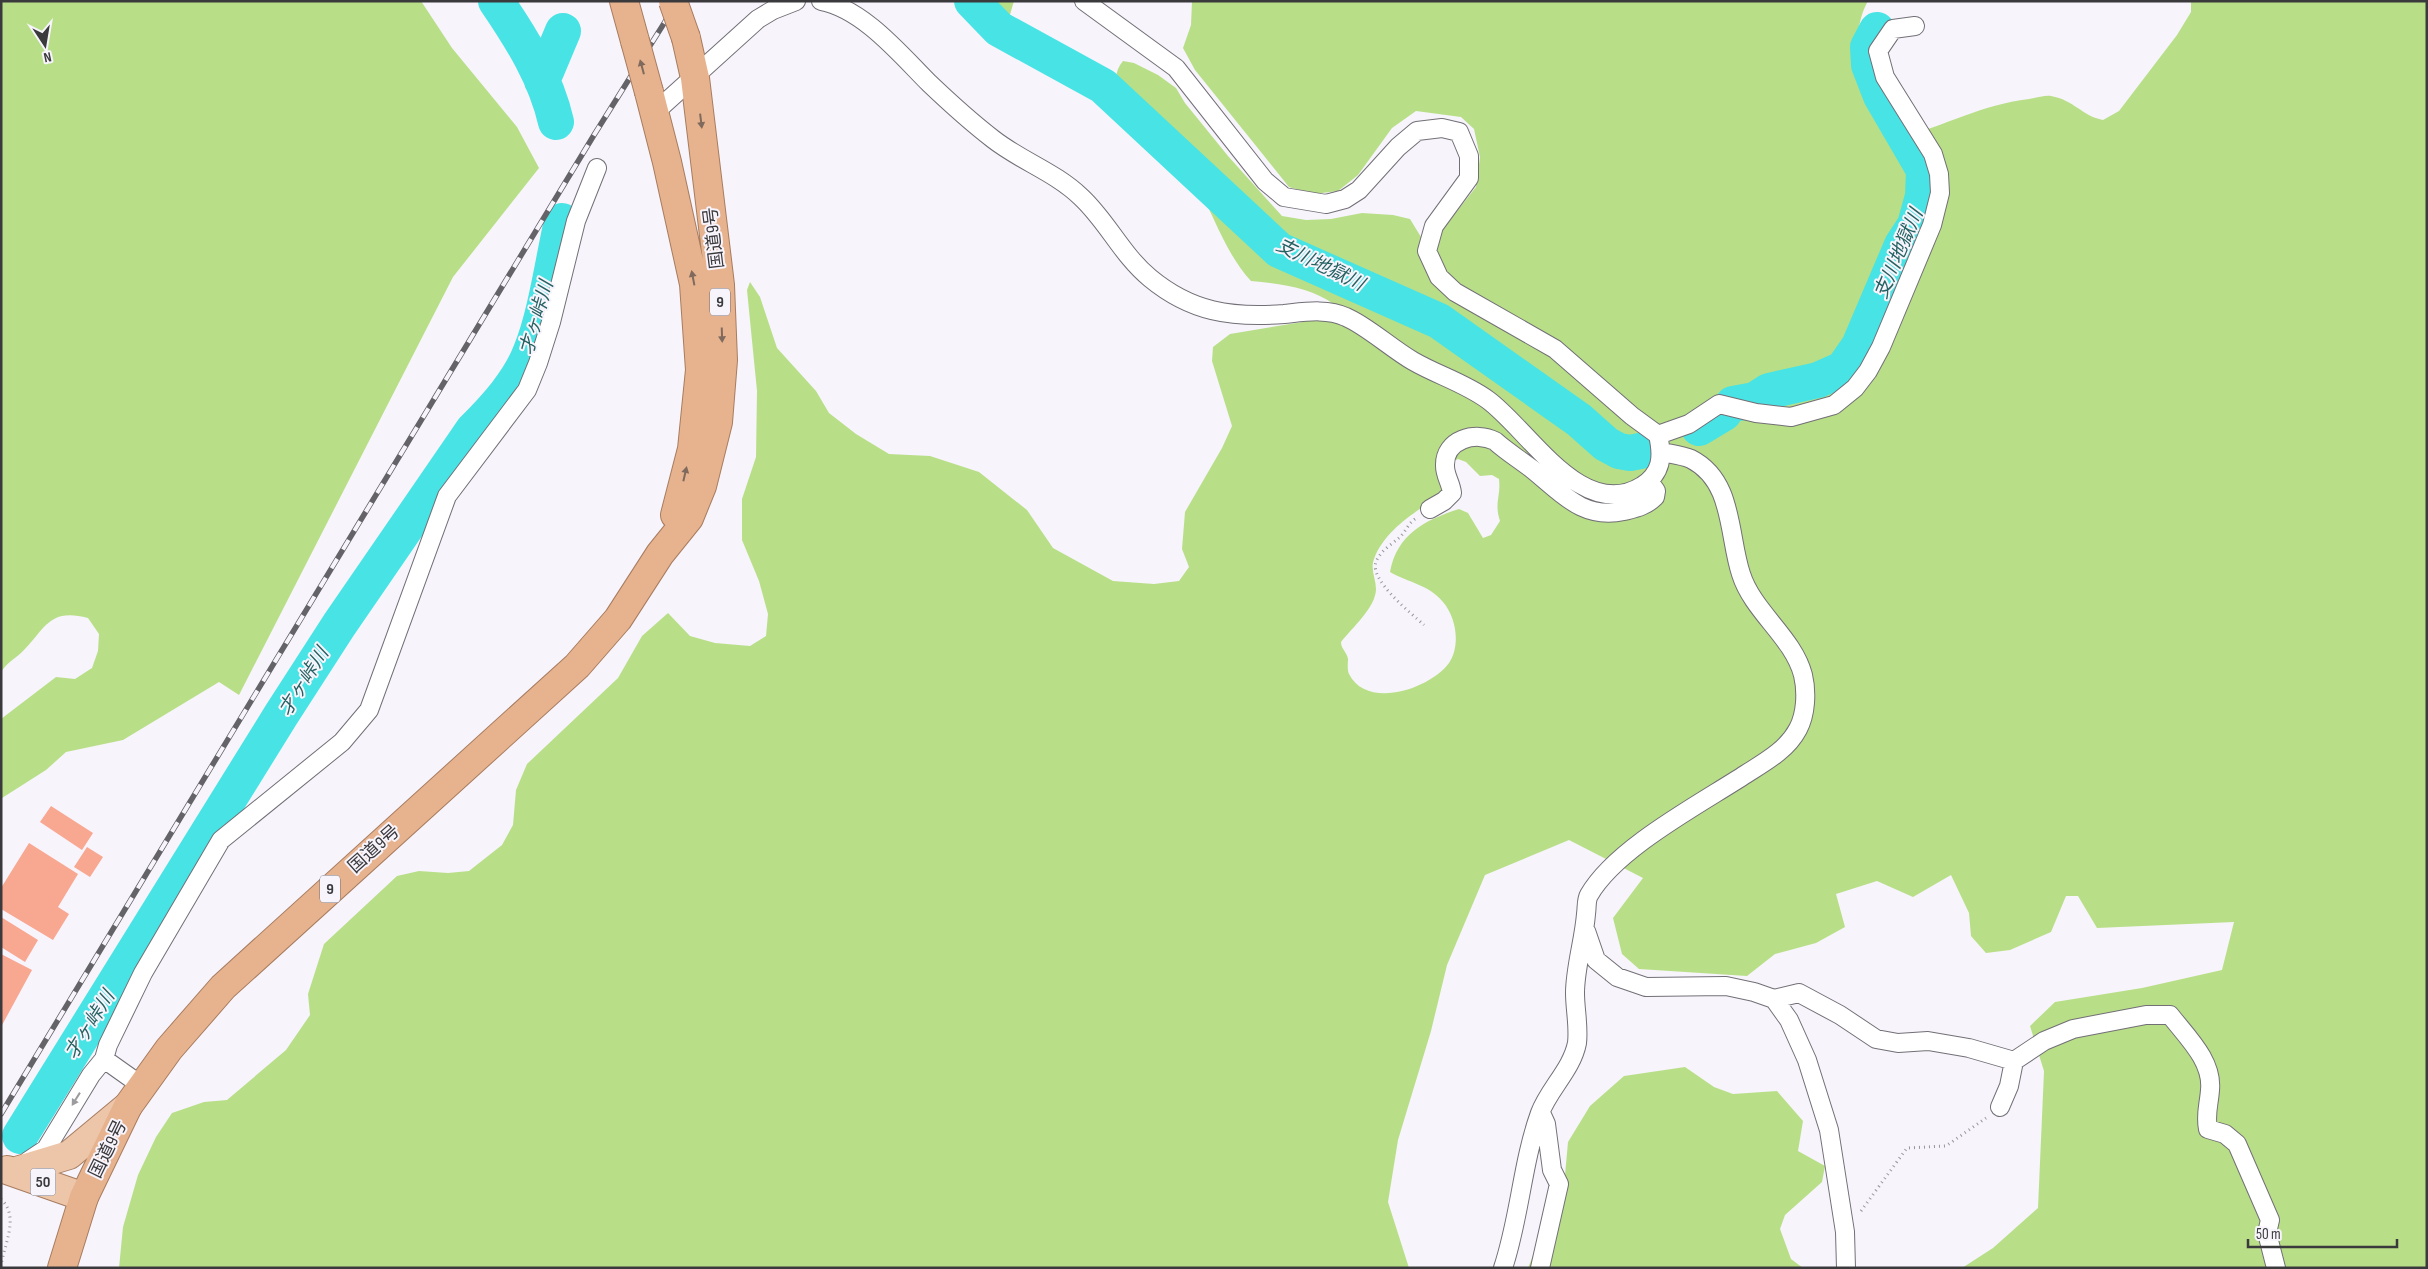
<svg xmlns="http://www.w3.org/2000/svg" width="2428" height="1269" font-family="'Sofia Sans Condensed','Noto Sans JP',sans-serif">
<rect width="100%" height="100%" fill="#f7f4fc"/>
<path fill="#b8df87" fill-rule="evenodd" d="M1,1H421L452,48L517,127L539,168L453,277L239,695L219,682L123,740L66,752L46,770L2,798L1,719L56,677L75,679L92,668L98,651L99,634L88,618C48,607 45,630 21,653C14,659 6,664 1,672Z
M978,1H1014L1009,18L1002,24L993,18Z
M1192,1H1868C1863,10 1861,17 1859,27C1853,61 1860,79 1877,109C1884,121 1888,132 1901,138C1946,125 1981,105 2029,99C2036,98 2045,95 2051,96C2074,100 2082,116 2103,120L2119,111L2177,35L2191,12V1H2427V1268H1962L1993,1248L2038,1208L2044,1071L2030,1026L2055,1002L2142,988L2222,970L2234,922L2097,928L2078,896H2066L2051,932L2010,950L1986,953L1971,936L1969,913L1951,875L1913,897L1877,881L1836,894L1845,927L1816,943L1775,954L1747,976L1639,969L1622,954L1613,918L1643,878L1569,840L1485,875L1447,965L1431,1031L1398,1140L1388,1202L1409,1268H119L123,1227L138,1175L156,1137L172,1113L204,1102L227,1100L286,1050L310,1015L308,994L324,944L397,876L419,871L448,873L469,871L502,845L513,825L516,790L527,764L618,678L642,636L668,613L690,636L715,643L750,646L766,636L768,614L759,581L742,540V499L756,457L757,391L747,290L750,282L760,297L777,348L816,391L829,413L856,434L889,454L930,456L979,472L1027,510L1053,548L1113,581L1154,584L1179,581L1189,567L1182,549L1185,512L1222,448L1232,426L1212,361L1213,347L1230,334L1302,322L1320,317L1335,305C1310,287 1281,284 1251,281C1226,254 1215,218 1197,185C1189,170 1179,155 1168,141C1153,120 1097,92 1123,61L1134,63L1158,75L1176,88L1185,103L1228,156L1282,216L1306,220L1331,219L1362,213L1393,215L1410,219L1421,237L1424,253L1476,187L1480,157L1474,129L1461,117L1416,111L1392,128L1358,175L1338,191L1314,194L1289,187L1195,70L1183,48L1191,25ZM1458,459L1466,462L1480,476L1492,475L1499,479C1501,497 1494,503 1500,521L1491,535L1483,538L1468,513L1459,509C1425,520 1397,534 1390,572C1409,583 1428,584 1443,602C1456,617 1461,645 1449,663C1430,689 1367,710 1349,674C1347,670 1348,663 1348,659C1347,652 1341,649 1341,642C1352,628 1376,607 1376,589C1376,579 1370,569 1374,559C1386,527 1419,511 1445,491L1451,463Z
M1685,1067L1714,1087L1733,1094L1777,1091L1803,1121L1798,1151L1825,1166L1822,1182L1785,1215L1780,1229L1791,1259L1803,1268H1528L1543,1231L1563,1197L1568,1142L1590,1106L1624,1076Z"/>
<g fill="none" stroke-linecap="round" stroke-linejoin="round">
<path stroke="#48e3e4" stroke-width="36" d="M496,1C522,39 546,78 556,122
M972,1L999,29L1103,86L1279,250L1439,321L1579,420L1606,444L1619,451L1630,453L1645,450
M542,81L563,31
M1733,404L1755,400L1769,391L1818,380L1843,369L1859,346L1902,245L1915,225L1923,196L1924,170L1881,96L1869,65L1868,47L1877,30
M1699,428L1724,413
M20,1136L281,715L339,625L473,430C495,408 520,381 531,351C546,314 553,261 562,221"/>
</g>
<path fill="#f8a791" d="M51,806L93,833L82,850L40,822Z
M29,843L78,874L58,907L69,914L53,940L1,909V888Z
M87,847L103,857L90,877L74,867Z
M1,917L38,940L25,962L1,947Z
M1,954L32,970L1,1027Z"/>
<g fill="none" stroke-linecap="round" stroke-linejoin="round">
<g stroke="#726f76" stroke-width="20">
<path id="minor" d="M821,1C863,9 900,54 929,83C950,103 971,122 993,139C1021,161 1055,172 1081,197C1107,221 1122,255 1150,278C1191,312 1231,318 1284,314C1304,312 1327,308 1346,317C1367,326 1392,349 1413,361C1437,375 1465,383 1488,400C1529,430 1582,523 1642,486C1662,473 1663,457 1658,435L1632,416L1555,349L1455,292L1439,277L1427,251L1434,226L1469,178V156L1459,132L1442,128L1417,131L1398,147L1359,190L1345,199L1326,204L1284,197L1265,181L1176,68L1084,1
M654,113L758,19L773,10L796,1
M1658,435L1689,424L1719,404L1756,413L1791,417L1834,405L1855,388L1868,371L1881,347L1932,225L1940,193L1939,174L1933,154L1885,77L1878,51L1893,29L1915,26
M1430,509L1444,501L1452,493C1451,483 1445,476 1445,466C1444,439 1476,431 1495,441C1506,451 1519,459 1532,469C1562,493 1582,520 1624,511C1636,508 1646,506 1655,497L1656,491L1649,481
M1586,931L1596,960L1617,977L1646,987L1726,986L1754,992L1774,999L1789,1020L1807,1060L1829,1130L1845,1232L1846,1268
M1774,999L1799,993L1840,1015L1876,1039L1898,1043L1928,1041L1969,1048L2014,1061
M104,1059L142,1086
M2000,1107L2009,1086L2014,1061L2044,1041L2073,1029L2146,1015H2170C2187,1037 2213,1061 2210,1090C2209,1105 2205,1114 2208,1129L2225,1134L2237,1144L2270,1220L2267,1233L2276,1268
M28,1161L46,1149L91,1075L104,1059L108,1045L143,973L221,840L342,742L369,710L447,496L527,390L538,363L551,322L576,221L597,168
M1503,1268C1520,1217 1522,1163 1540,1113C1549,1089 1572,1069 1577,1043C1579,1027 1575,1009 1575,993C1575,968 1584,940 1586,914C1587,908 1586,900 1589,895C1616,848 1700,804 1746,774C1765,762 1787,750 1798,729C1806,714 1807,692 1803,675C1793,637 1753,612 1741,574C1728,535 1734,481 1691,459C1682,455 1671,454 1662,452
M1540,1268L1559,1184L1552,1170L1546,1124L1541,1113"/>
</g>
<g stroke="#a77c5f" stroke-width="30">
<path id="primary" d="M7,1170L84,1197
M13,1172L69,1155L128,1106"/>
</g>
<g stroke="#a77c5f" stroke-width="30">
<path id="trunk" d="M624,1L635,41
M649,92L667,162L694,284L700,370L692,449L675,515
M62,1268L84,1197L128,1106L169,1049L223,987L577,666L618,619L660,554L689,518L702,486L718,422L723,360L720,285L695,78L686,38"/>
</g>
<path stroke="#98969c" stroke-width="3" stroke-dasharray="1 4" stroke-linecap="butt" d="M1415,519C1408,524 1406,531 1400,537C1392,544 1380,551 1376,562C1369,580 1412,614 1424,625
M1,1199C20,1217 4,1244 1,1266
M1861,1211L1907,1148L1946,1146L1986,1118"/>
<use href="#minor" stroke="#fff" stroke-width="18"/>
<use href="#primary" stroke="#edc6aa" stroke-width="28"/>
<use href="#trunk" stroke="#e7b38e" stroke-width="28"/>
<g stroke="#646367" stroke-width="5.5">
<path id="rail" d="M1,1114L594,135L678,1"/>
</g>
<use href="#rail" stroke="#f7f4fc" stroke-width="4" stroke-dasharray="11" stroke-linecap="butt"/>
<g stroke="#a77c5f" stroke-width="30" stroke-linecap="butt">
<path id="trunk-bridge" d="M673,1L686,38
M635,41L649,92"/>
</g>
<use href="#trunk-bridge" stroke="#e7b38e" stroke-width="28"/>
</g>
<defs><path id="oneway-solid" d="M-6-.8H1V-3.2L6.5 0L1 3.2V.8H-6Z" transform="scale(1.25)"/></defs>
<g fill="#7f6a5d">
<use href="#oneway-solid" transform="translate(642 67) rotate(-105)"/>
<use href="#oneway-solid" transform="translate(701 121) rotate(83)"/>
<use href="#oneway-solid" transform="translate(693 278) rotate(-101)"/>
<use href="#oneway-solid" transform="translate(722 335) rotate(88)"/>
<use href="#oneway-solid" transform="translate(685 474) rotate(-77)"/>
</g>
<use fill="#9c9c9e" href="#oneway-solid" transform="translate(76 1099) rotate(122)"/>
<g text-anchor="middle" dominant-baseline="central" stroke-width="4" stroke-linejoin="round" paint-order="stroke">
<g fill="#f7f4fc" stroke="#737176" stroke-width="1">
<rect x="710" y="288.5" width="20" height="27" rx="4"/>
<rect x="320" y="875.5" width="20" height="27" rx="4"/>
<rect x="30.5" y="1168.5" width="25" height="27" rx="4"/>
</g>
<g font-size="16" font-weight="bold" fill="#3a393c">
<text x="720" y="302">9</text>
<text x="330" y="889">9</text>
<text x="43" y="1182">50</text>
</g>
<g font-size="18" fill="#3a393c" stroke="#f7f4fc">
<text transform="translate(714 238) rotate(-97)">国道9号</text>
<text transform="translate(374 849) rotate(-42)">国道9号</text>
<text transform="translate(108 1149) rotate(-64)">国道9号</text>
</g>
<g font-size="19" font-style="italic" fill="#256262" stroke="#f7f4fc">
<text transform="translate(1899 254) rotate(-67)">支川地獄川</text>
<text transform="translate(1320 265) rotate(26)">支川地獄川</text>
<text transform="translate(537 318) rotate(-74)">才ヶ峠川</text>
<text transform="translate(304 682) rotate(-58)">才ヶ峠川</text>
<text transform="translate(90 1025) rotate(-58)">才ヶ峠川</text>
</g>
</g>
<rect width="2428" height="1269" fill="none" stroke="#3a393c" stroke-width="5"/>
<g transform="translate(45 45) rotate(168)" stroke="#f7f4fc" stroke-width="4" paint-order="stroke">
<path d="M0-4L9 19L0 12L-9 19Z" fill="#3a393c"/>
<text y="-8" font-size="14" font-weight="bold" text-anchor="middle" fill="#3a393c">N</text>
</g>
<path d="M2248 1239v8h149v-8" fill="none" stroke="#3a393c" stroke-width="2.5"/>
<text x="2256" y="1239" font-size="15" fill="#3a393c" stroke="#f7f4fc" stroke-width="4" paint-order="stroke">50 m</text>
</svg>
